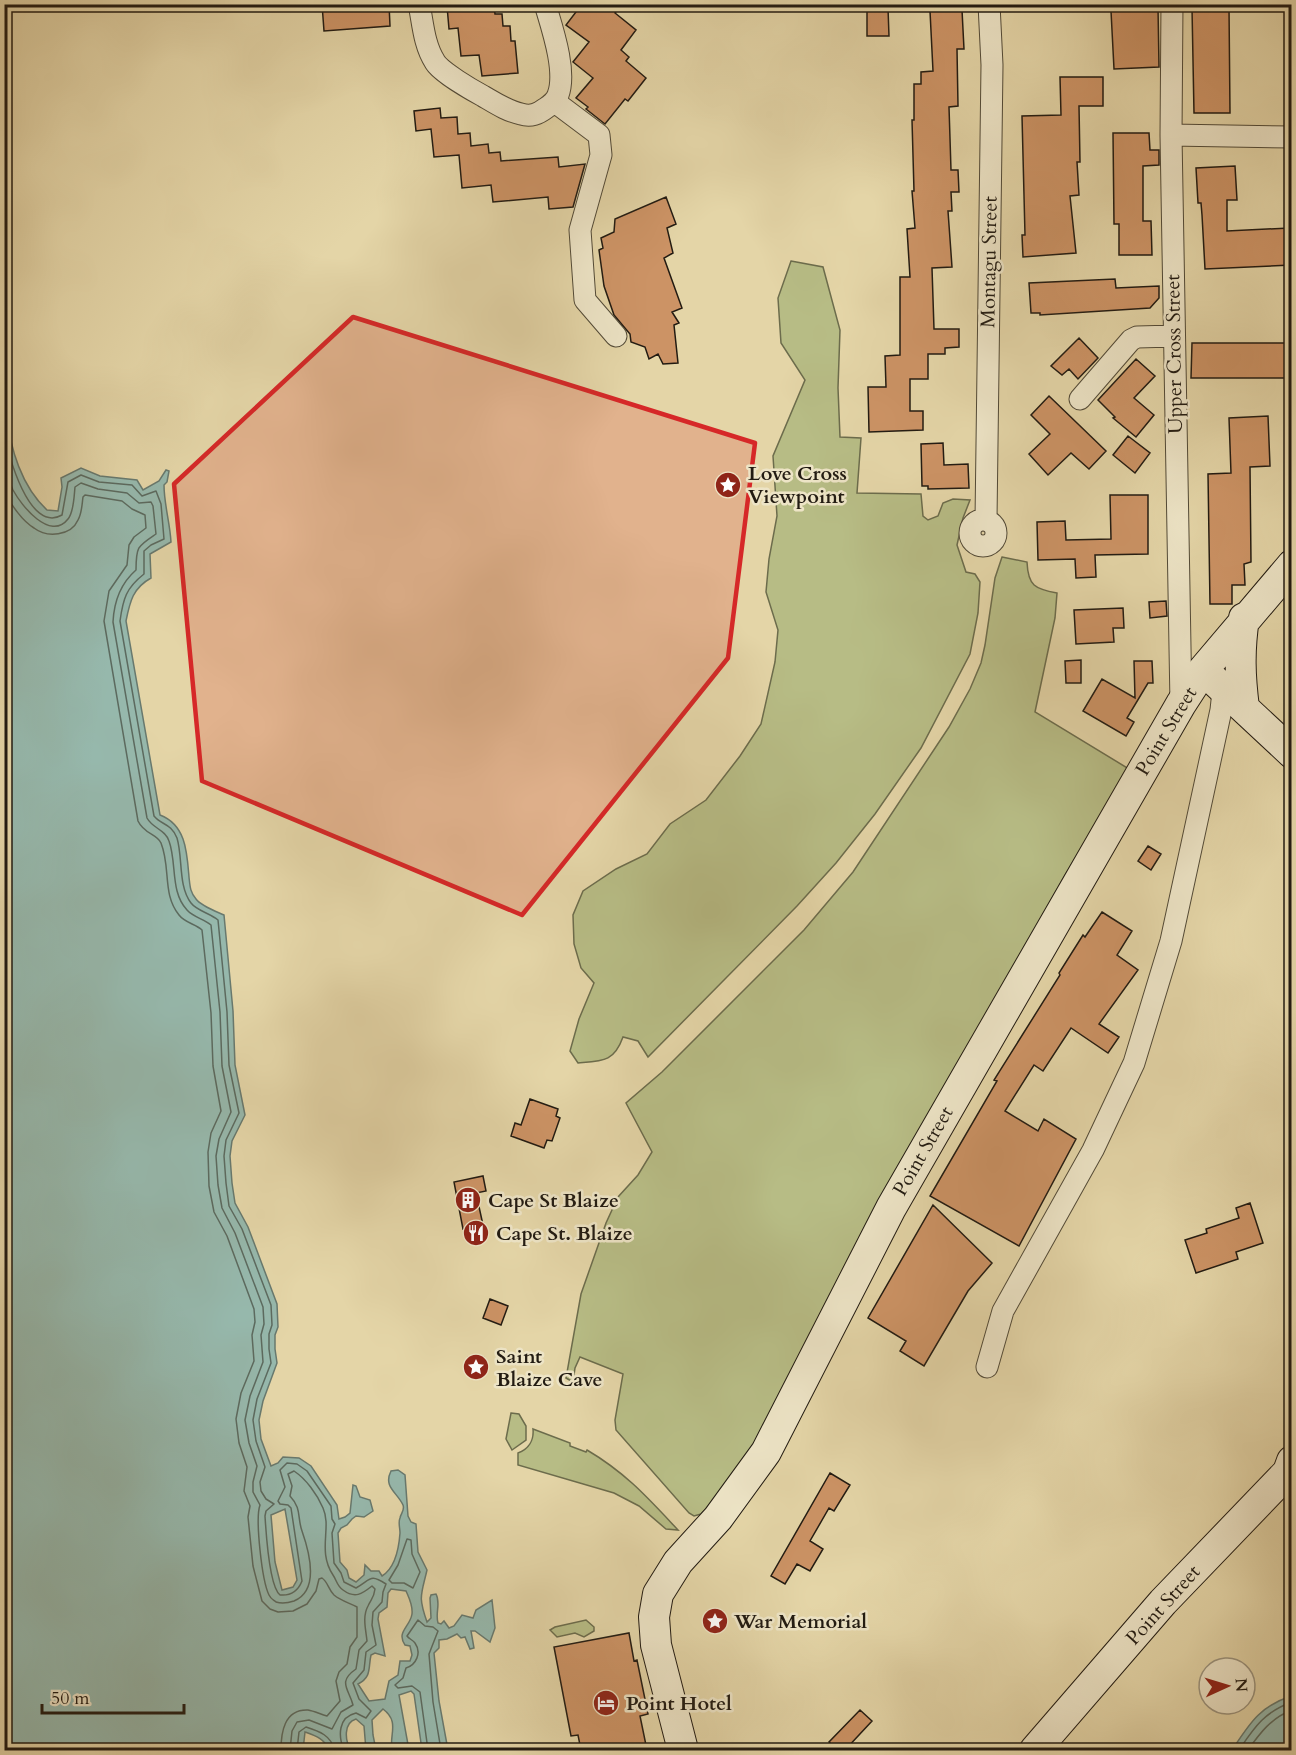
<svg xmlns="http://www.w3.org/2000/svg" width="1296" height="1755" font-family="Cardo,serif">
<rect width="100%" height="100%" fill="#e4d5a7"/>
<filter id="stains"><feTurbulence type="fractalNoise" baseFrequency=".00333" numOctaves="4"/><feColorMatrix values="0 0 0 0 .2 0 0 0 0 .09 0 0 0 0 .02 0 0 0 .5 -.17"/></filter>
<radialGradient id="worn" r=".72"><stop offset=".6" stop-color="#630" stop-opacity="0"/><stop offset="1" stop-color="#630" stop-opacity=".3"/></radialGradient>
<path fill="#b7bc85" stroke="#6c6c4c" stroke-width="1.5" d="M791,261L823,267L840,330L838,388L840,437L861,438L857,493L921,494L923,516L928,520L938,516L943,503L953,499L970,500L963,518L957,545L966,572L975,574L980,582L978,613L970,654L921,748L875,814L836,863L797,906L648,1057L638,1041L623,1037C614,1062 603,1061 578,1063L570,1051L579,1019L594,983L581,968L574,944L573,915L583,891L616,869L647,854L670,824L706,800L740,756L761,724L775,662L778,630L766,592L769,559L777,516L773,456L805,380L781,343L778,298Z
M1002,557L1027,562C1028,586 1035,589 1057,593L1055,618L1035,712L1129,769L1064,877L816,1324L749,1456L731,1482L701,1514L694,1516L689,1513L616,1430L615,1420L623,1374L580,1357L575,1368L573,1382L566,1378L581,1294L606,1223L618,1197L638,1175L652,1152L626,1103L662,1072L804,930L853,872L949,727L970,689L981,663L985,645L995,578Z
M511,1413L519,1414L526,1426V1440L512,1450L506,1439Z
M533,1429L570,1443V1446L586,1452L587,1450C626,1473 648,1498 678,1530L666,1529L639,1506L614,1493L518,1465V1453C529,1449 534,1440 533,1429Z
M586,1620L594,1627V1631L584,1637L575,1633L557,1637L550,1630L555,1627Z"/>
<path fill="#96b8ac" stroke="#68796e" stroke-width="1.5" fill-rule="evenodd" d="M5,382C7,393 6,404 7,415C10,449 22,487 47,510L58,511L62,487L61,478L81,468L100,476L137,480L143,490L159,481L166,470L169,471L167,482L164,485C164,504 170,523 171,542L150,554L151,578C133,588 130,601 126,621L160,815C186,825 187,852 189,877C190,886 190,892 196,899C201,906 215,911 224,915L233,1011L235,1065L245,1115L232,1141L230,1156L232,1183L235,1203L248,1227L277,1304L278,1327L275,1335V1349L277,1363L263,1401L259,1420L261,1439L271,1466L278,1463L283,1457L299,1458L311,1466L337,1505L339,1519L345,1517L350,1513L353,1485L356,1486L360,1497L370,1500L373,1511L364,1517L356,1516L352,1519L347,1525L341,1528L338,1533L340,1562L347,1570L349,1578L356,1582L364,1575L365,1565L371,1571H379L382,1576C395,1568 399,1547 400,1533C400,1528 398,1522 400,1518C401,1513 405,1510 403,1505C397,1492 383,1487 391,1471L398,1470L405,1475L408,1516L411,1522L416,1524L418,1552L427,1570C421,1596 418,1596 427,1622L431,1618L430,1598L431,1595L436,1594C441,1603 435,1613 438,1623L441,1624L444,1621L449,1628L454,1626L462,1615L473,1618L476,1610L492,1600L495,1628L490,1642L475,1631H471L474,1648L470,1649L465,1637L461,1638L457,1634L447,1639L439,1640V1648L434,1653L439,1701L448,1750H422L414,1694L411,1691L399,1695L409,1750H392C389,1734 400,1722 383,1709L372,1720L373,1735L376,1750H366L364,1726L356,1719C343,1723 345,1741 351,1750H329C325,1739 316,1736 305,1732L303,1750H5ZM285,1509L297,1580L293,1587L282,1590L275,1562L271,1515ZM391,1589L406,1591C409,1598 413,1605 412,1614C410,1627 396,1632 405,1645L410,1646L412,1655L410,1661H400L398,1675L389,1681L385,1699L369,1701L358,1684C372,1677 368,1668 371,1655L375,1653L385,1656L378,1619L379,1613L387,1607L388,1593Z
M1291,1696V1750H1232C1250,1723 1259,1707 1291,1696Z"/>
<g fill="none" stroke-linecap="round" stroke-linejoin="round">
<path stroke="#5c6a5f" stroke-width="1.5" d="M4,433C8,454 29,534 62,515L68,482L81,475L99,482L132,485L142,496L156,491L161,504L164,539L151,545L144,551V574C126,588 123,599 120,621L154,816C161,825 171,823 177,838C183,858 178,886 191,903C197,911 210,913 218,920L227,1012L229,1065L239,1113L226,1140L224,1156L226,1183L229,1206L242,1229L271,1305L272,1325L269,1334V1349L271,1363L257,1399L253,1420L256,1441L265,1467L260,1482L261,1491L266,1499L274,1504L266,1511L265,1516C266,1532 269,1586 280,1595C291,1596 298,1591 302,1581L291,1508L288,1505L280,1504L278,1501L285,1487L280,1470L287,1463L297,1464L307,1471L331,1506L332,1519L335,1524L332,1533L334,1563L341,1573L344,1582L356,1588C371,1580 369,1573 386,1584L383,1592L382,1602L373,1612L372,1625L376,1645L366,1652L364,1670L353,1683L359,1699L371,1711L366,1718L356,1713C338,1717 338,1736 344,1750
M4,463C7,471 9,482 13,490C21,505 50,542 68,519C74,512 74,496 75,487L81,483L98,489L127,493L139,503L151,502L153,506L156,534C138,546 136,546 136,570C120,584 114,601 113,622L147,818C153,829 165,829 169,841C177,863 170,892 187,910C193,917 204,919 211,925L220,1012L222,1066L231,1112L219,1139L216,1156L218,1185L222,1208L235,1233L263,1307L264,1324L261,1335L263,1362L250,1396L245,1420L249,1443L257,1466L253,1482V1492L260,1505C255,1519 262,1581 269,1595C271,1599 272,1599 276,1602C282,1604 288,1603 294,1601C320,1590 309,1551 302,1531C297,1517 302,1509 290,1496L292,1486L288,1474L294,1471C306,1479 317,1494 323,1508C332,1528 317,1551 333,1575C337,1581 337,1586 343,1590C355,1599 362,1594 372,1586L375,1589C374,1598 371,1599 368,1606C362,1617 366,1630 367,1641L359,1650L356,1669C337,1682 349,1689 353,1705L341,1712L332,1729L309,1720L297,1722L292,1731L290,1750
M4,492C12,505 21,520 34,528C47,538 71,536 78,520C82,513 82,504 83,497L85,495L122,501L132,509L145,515L146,528L134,537L129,545L127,565L109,591L104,621L138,821C144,834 157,834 161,843C171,868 162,894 179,915C185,923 196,924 202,930L211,1013L213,1066L221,1111L211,1133L208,1152L209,1186L214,1212L227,1236L254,1309L255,1322L252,1335L254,1361L241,1393L236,1419L239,1443L247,1467L244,1491L250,1506L248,1517L253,1566L262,1601L270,1609L278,1612L293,1611L307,1604L316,1591L319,1579L322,1578C328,1582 328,1589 334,1595C341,1601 350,1603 357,1607V1637L350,1647L347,1664L339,1672L336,1681L340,1701L327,1716C320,1714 314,1711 308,1710C284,1709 281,1733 281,1750
M407,1539L411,1540L412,1554L420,1572L413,1588L404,1583H392L389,1580L398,1565Z
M297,1750L299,1732L306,1727C319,1731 332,1736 334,1750
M428,1750L420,1692L412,1686L398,1688L395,1685L403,1678L406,1668C416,1665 422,1653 415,1643C413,1640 409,1639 407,1636L418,1620L425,1626L433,1627L438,1631L429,1654L433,1702L441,1750
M1239,1750C1254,1728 1264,1712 1292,1702
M1248,1750C1260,1733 1271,1718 1292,1710"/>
</g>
<path fill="#cc9365" stroke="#221b12" stroke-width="1.5" d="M322,4H389L390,26L324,31Z
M458,4H494L495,14H502L503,26H510L511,41H515L518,73L482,76L479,55L461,56L458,28L449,29L447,6Z
M582,4H622L615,13L636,30L621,50L629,57L626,61L646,78L628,101L625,99L605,124L586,109L588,107L576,98L593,78L573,62L589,42L566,25Z
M1158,7L1159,67L1114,69L1111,11Z
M1229,7L1230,113H1194L1192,8Z
M888,8L889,36H867V9Z
M962,10L964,49H957L958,106L949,107L951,170H958L959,192H951L952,211H948L952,267L932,268L934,329H959V347L945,348V354H928V379H910V411H923V430L869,432L868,387H886L885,356L900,355V277H910L907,229L915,228L912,191H914L912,120H914V84H921V72L933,71L930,11Z
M1060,77H1103V106H1079L1080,162H1077L1079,195L1070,196L1076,253L1023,257L1022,235H1025L1022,116L1061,115Z
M440,108L441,118L457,117L458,134L470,133L471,146L488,144L489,153L500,152L501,161L558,157L559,167L585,164L573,207L549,209L548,197L493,202L491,185L462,188L459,155L434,157L431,129L416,131L414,111Z
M1113,133H1149L1150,150H1159V165L1143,166V221H1151L1152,255H1119V224H1114Z
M1235,166L1237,200H1227V231L1289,228L1291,265L1205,269L1202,215L1201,203H1198L1196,168Z
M666,197L676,224L667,228L673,253L664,258L682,308L672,312L679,323L674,325L678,363L663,364L658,354L649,359L645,347L631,342L630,334L614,315L604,286L599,250L603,248L601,238L614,232L615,219Z
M1115,279L1116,288L1159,286V298L1150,308L1040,315V313H1031L1029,283Z
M1079,338L1098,358L1078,379L1069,369L1062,375L1051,366Z
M1192,343H1292V378H1191Z
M1136,359L1155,376L1134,398L1154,415L1136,437L1113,418L1115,417L1098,400Z
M1049,396L1106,451L1089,469L1071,453L1048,475L1029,454L1050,434L1031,415Z
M1268,416L1270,466L1250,467L1251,562L1244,564L1245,585H1232V604H1210L1208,474L1231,473L1229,418Z
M1128,436L1150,453L1135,473L1113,455Z
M943,443L944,465L968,464L969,488L928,489V486H922L921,444Z
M1110,495H1148V554L1095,555L1096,577L1076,578L1075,559L1038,560L1037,522L1065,521L1066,540L1111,539Z
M1166,601L1167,616L1150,618L1149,602Z
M1123,608L1124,628H1113L1114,642L1076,644L1074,610Z
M1081,660V683H1066L1065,661Z
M1134,661H1152L1153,683H1148L1127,718L1134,722L1126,736L1083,711L1102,679L1135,698Z
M1148,846L1161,854L1151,870L1138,861Z
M1102,912L1132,931L1117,955L1138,970L1099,1024L1119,1037L1108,1053L1071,1028L1043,1071L1034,1065L1005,1111L1038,1131L1044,1119L1076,1139L1019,1246L930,1196L997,1081L994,1080L1060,975L1059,973L1083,935L1085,937Z
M530,1099L558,1109L556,1116L560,1118L552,1141L547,1140L544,1148L511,1136L515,1123L521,1125Z
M483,1176L486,1191L476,1193L483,1225L463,1229L454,1182Z
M1250,1203L1263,1243L1236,1252L1238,1259L1196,1273L1185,1240L1207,1233L1206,1229L1239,1218L1236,1208Z
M933,1205L992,1263L968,1291L924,1366L900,1351L906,1341L868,1318Z
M490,1299L508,1306L501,1325L483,1318Z
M830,1473L850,1485L834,1511L829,1508L810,1541L823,1549L810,1571L797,1564L785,1584L771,1576Z
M629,1633L634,1661L637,1660L648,1714L640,1716L647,1750H581L578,1735L571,1736L554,1647Z
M860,1710L872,1721L845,1750H838L829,1742Z"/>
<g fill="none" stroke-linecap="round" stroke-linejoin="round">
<g stroke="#524a37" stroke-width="23">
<path id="street" d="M419,4C423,24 424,45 435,62C441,72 472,90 483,96C495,103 507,111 521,114C531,117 538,114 546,108C552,104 556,101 558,95C567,71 552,28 545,4
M1172,4L1171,135L1181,704
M555,102L599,135L601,155L580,230L585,300L616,336
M1171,135L1292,137
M1080,399L1131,340L1137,337L1174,336
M970 533a13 13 0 1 1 26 0a13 13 0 1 1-26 0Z
M986,520L992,65L989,4
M987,1367L1003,1311L1093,1150L1134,1063L1171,941L1221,710L1223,691"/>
</g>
<g stroke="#221b12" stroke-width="32">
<path id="secondary" d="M1203,670L1292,753
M1244,708C1240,676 1239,651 1244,618
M683,1750L656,1645L654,1617L658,1594L678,1562L718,1518L766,1452L891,1208L1181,704L1203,670L1292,565
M1035,1750L1163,1602L1288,1472L1292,1461"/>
</g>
<use href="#street" stroke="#ede4c6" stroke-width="21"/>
<use href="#secondary" stroke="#ede4c6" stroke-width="30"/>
</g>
<path fill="#d62828" fill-opacity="0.2" stroke="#d62828" stroke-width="4.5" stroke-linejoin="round" d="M353,317L755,443L728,658L522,915L202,781L174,484Z"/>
<defs>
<g id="sight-disc" transform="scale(1.35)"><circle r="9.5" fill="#8f2418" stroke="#ede4c6"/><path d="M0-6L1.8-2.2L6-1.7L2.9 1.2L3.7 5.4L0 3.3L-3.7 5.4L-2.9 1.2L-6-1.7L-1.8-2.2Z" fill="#fff"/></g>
<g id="building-disc" transform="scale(1.35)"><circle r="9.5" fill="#8f2418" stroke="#ede4c6"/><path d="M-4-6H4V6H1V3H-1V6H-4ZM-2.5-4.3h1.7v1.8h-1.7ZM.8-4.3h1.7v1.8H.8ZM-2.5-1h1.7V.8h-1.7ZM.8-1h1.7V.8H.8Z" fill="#fff"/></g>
<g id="restaurant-disc" transform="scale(1.35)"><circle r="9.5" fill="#8f2418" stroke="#ede4c6"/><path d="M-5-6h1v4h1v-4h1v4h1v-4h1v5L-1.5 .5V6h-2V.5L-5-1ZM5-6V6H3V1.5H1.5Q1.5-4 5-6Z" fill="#fff"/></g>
<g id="hotel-disc" transform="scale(1.35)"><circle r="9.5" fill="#8f2418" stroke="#ede4c6"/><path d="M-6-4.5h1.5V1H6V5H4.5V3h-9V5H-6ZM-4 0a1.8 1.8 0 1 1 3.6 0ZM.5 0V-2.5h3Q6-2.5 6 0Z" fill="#fff"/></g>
</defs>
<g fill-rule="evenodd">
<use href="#sight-disc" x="728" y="485"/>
<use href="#building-disc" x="468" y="1200"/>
<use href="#restaurant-disc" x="476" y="1233"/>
<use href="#sight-disc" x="476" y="1367"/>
<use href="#sight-disc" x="715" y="1621"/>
<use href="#hotel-disc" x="606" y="1703"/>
</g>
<g text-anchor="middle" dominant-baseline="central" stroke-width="5" stroke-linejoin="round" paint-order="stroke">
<g font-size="20" fill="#221b12" stroke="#ede4c6">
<text transform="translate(989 262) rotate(-89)">Montagu Street</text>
<text transform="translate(1174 354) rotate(-91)">Upper Cross Street</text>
<text transform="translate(1166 731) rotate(-59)">Point Street</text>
<text transform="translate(923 1151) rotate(-60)">Point Street</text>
<text transform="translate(1163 1605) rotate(-48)">Point Street</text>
</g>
<g font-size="20" font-weight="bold" fill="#221b12" stroke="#ede4c6" text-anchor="start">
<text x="748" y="473">Love Cross<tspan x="748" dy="23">Viewpoint</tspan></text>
<text x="488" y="1200">Cape St Blaize</text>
<text x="496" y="1233">Cape St. Blaize</text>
<text x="496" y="1356">Saint<tspan x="496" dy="23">Blaize Cave</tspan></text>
<text x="734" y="1621">War Memorial</text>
<text x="626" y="1703">Point Hotel</text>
</g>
</g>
<rect width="1296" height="1755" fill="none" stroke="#e4d5a7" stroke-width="24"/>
<rect x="6" y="6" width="1284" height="1743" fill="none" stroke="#221b12" stroke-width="3"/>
<rect x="12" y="12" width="1272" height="1731" fill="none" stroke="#221b12" stroke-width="1.5"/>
<g transform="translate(1227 1686) rotate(86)"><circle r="28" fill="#ede4c6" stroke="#9c947e" stroke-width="1.5"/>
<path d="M0-4.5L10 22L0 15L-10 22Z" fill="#8f2418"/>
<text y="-9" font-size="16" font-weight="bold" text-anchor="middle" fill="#221b12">N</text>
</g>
<path d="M42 1704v9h142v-9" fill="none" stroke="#221b12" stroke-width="3"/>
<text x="51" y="1704" font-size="18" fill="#221b12" stroke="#ede4c6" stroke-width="4.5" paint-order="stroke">50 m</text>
<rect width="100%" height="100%" filter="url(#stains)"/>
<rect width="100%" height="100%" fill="url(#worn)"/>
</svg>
